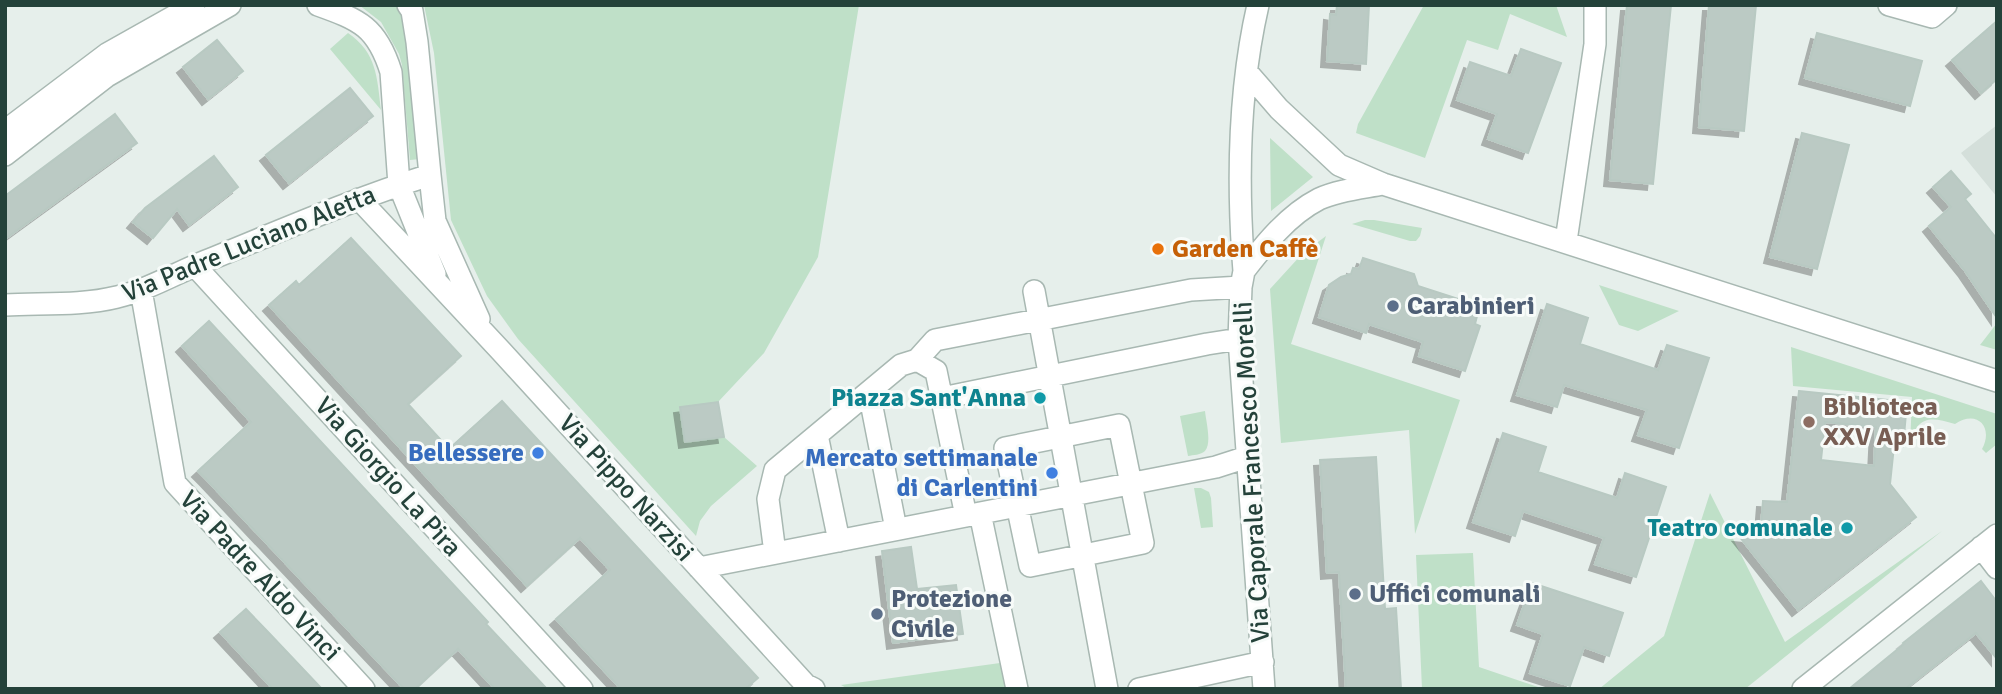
<svg xmlns="http://www.w3.org/2000/svg" width="2002" height="694" font-family="Signika,sans-serif">
<defs>
<filter id="shadow"><feDropShadow dx="-6" dy="6" stdDeviation="0" flood-color="#0004"/></filter>
</defs>
<rect width="100%" height="100%" fill="#e6efeb"/>
<path fill="#d4dfda" d="M1997,125V197L1961,153Z"/>
<path fill="#bfe0c8" d="M359,5H398L405,16L420,159L410,160L402,65L399,54L381,22Z
M424,5H859L818,257L764,353L718,402L680,408L685,442L724,437L757,466L711,506L700,521L696,536L518,339L487,296L451,220L434,53Z
M1424,5H1556L1567,37L1510,14L1498,50L1467,40L1425,158L1356,133L1358,124Z
M348,33C377,53 377,77 381,110L330,49Z
M1270,138L1313,177L1271,211Z
M1365,220H1374L1422,228L1420,236L1416,241H1410L1352,224Z
M1326,236L1291,344L1460,400L1415,534L1409,430L1281,443L1270,289L1302,254Z
M1599,285L1679,311L1638,331L1619,325Z
M1997,323V350L1980,345Z
M1791,347L1997,414V444L1986,453L1982,449C1994,427 1977,409 1955,424C1929,416 1916,416 1910,447L1912,397L1793,386Z
M1205,411C1206,421 1212,443 1205,451C1201,455 1193,455 1188,456L1180,416Z
M1194,488H1201L1209,492L1211,498L1213,527L1201,528Z
M1710,493L1785,642L1942,531L1745,689H1599L1664,636Z
M1473,553L1479,667L1544,689H1422L1416,555Z
M1000,663L1006,689H848L841,685Z"/>
<path fill="#bbcac4" stroke="#b8c9c2" stroke-width="2" fill-rule="evenodd" filter="url(#shadow)" d="M1337,5H1369L1366,64L1327,61L1330,14L1336,15Z
M1627,5H1671L1653,184L1610,180Z
M1709,5H1756L1744,131L1699,127Z
M1997,21V79L1981,93L1952,60Z
M1817,33L1922,61L1910,106L1805,78Z
M217,40L243,71L208,99L183,67Z
M1521,49L1561,63L1528,153L1488,139L1497,114L1457,100L1470,62L1511,76Z
M350,88L373,116L289,183L266,155Z
M115,114L137,143L5,239V196Z
M1802,133L1849,145L1817,269L1770,257Z
M214,156L238,187L189,225L177,209L153,238L133,222L145,208Z
M1951,171L1971,194L1965,199L1997,239V318L1965,271L1929,226L1951,207L1933,187Z
M351,238L461,356L408,404L449,449L502,401L758,678L745,689H621L556,619L610,570L580,538L527,586L269,305L296,281L299,285Z
M1363,258L1414,274L1418,286L1474,304L1478,312L1475,324L1480,326L1465,371L1419,356L1423,342L1369,324L1366,333L1319,317L1329,285L1341,277L1351,274L1353,268L1359,269Z
M1547,304L1588,318L1580,344L1658,370L1667,345L1709,358L1679,448L1638,435L1647,410L1564,385L1557,407L1517,395Z
M209,321L488,622L486,624L547,689H495L458,649L415,689H404L206,479L198,471L251,422L182,346Z
M1799,391L1907,402L1903,447L1894,446L1890,484L1916,517L1798,610L1739,536L1760,538L1763,501L1787,502ZM1825,422L1876,427L1874,466L1821,460Z
M718,402L724,437L685,442L680,407Z
M1503,433L1546,447L1538,472L1617,498L1625,473L1666,487L1636,577L1595,564L1604,538L1523,511L1515,536L1473,522Z
M1376,457L1385,609L1396,608L1401,689H1346L1339,572L1327,573L1320,460Z
M911,547L917,589L956,585L963,634L893,643L882,551Z
M1981,581L1997,602V659L1976,633L1905,689H1849L1904,644L1903,643Z
M1532,583L1623,613L1609,656L1584,647L1570,686L1530,673L1543,634L1517,625Z
M246,609L269,633L322,689H273L220,632Z"/>
<g fill="none" stroke-linecap="round" stroke-linejoin="round">
<g stroke="#a8b8b2" stroke-width="24">
<path id="minor" d="M318,5C360,20 377,27 391,72L399,185L435,274
M1258,5C1238,92 1237,182 1244,271L1241,287L1239,339L1264,689
M1889,5L1932,17L1946,5
M1247,72L1279,109L1339,165L1383,184L1997,381
M5,131L107,54L194,5
M5,155L107,76L230,5
M430,175L435,221L479,319
M359,199L501,351L806,685L814,689
M1566,241L1595,44V5
M195,266L582,689
M1244,271C1265,244 1288,215 1319,199C1339,190 1362,188 1383,184
M141,290L175,483L364,689
M1034,291L1107,689
M5,305C42,303 81,306 117,297C148,290 176,273 206,261C280,231 353,199 430,175L417,42L412,11L408,5
M917,360L935,340L1191,290L1241,287
M869,392L896,529
M942,398L1207,344L1239,339
M1119,425L1143,543L1030,566L1005,448Z
M817,435L839,541
M980,513L1017,689
M1981,547L1997,568
M775,553L768,499L775,470L901,365L917,360L936,371L966,516
M699,568L1216,467L1247,457
M1139,689L1263,662
M1803,689L1997,535"/>
</g>
<use href="#minor" stroke="#fff" stroke-width="21"/>
</g>
<circle fill="#e8710a" stroke="#f7fbf9" stroke-width="2.5" cx="1158" cy="249" r="7"/>
<g fill="#5c6f8a" stroke="#f7fbf9" stroke-width="2.5">
<circle cx="1393" cy="306" r="7"/>
<circle cx="1355" cy="594" r="7"/>
<circle cx="877" cy="614" r="7"/>
</g>
<g fill="#0f9aa8" stroke="#f7fbf9" stroke-width="2.5">
<circle cx="1040" cy="398" r="7"/>
<circle cx="1847" cy="528" r="7"/>
</g>
<circle fill="#8d6e63" stroke="#f7fbf9" stroke-width="2.5" cx="1809" cy="422" r="7"/>
<g fill="#3f7fe0" stroke="#f7fbf9" stroke-width="2.5">
<circle cx="538" cy="453" r="7"/>
<circle cx="1052" cy="473" r="7"/>
</g>
<g text-anchor="middle" dominant-baseline="central" stroke-width="6" stroke-linejoin="round" paint-order="stroke">
<g font-size="26" fill="#24423a" stroke="#f7fbf9">
<text transform="translate(249 244) rotate(-22)">Via Padre Luciano Aletta</text>
<text transform="translate(1252 472) rotate(-93)">Via Caporale Francesco Morelli</text>
<text transform="translate(388 477) rotate(48)">Via Giorgio La Pira</text>
<text transform="translate(626 488) rotate(48)">Via Pippo Narzisi</text>
<text transform="translate(260 576) rotate(47)">Via Padre Aldo Vinci</text>
</g>
<g font-size="26" font-weight="bold" fill="#c56008" stroke="#f7fbf9" text-anchor="start">
<text x="1172" y="249">Garden Caffè</text>
</g>
<g font-size="26" font-weight="bold" fill="#4e5e75" stroke="#f7fbf9" text-anchor="start">
<text x="1407" y="306">Carabinieri</text>
<text x="1369" y="594">Uffici comunali</text>
<text x="891" y="599">Protezione<tspan x="891" dy="30">Civile</tspan></text>
</g>
<g font-size="26" font-weight="bold" fill="#0d838f" stroke="#f7fbf9" text-anchor="end">
<text x="1026" y="398">Piazza Sant'Anna</text>
<text x="1833" y="528">Teatro comunale</text>
</g>
<g font-size="26" font-weight="bold" fill="#785e54" stroke="#f7fbf9" text-anchor="start">
<text x="1823" y="407">Biblioteca<tspan x="1823" dy="30">XXV Aprile</tspan></text>
</g>
<g font-size="26" font-weight="bold" fill="#366cbe" stroke="#f7fbf9" text-anchor="end">
<text x="524" y="453">Bellessere</text>
<text x="1038" y="458">Mercato settimanale<tspan x="1038" dy="30">di Carlentini</tspan></text>
</g>
</g>
<rect width="2002" height="694" fill="none" stroke="#24423a" stroke-width="14"/>
</svg>
